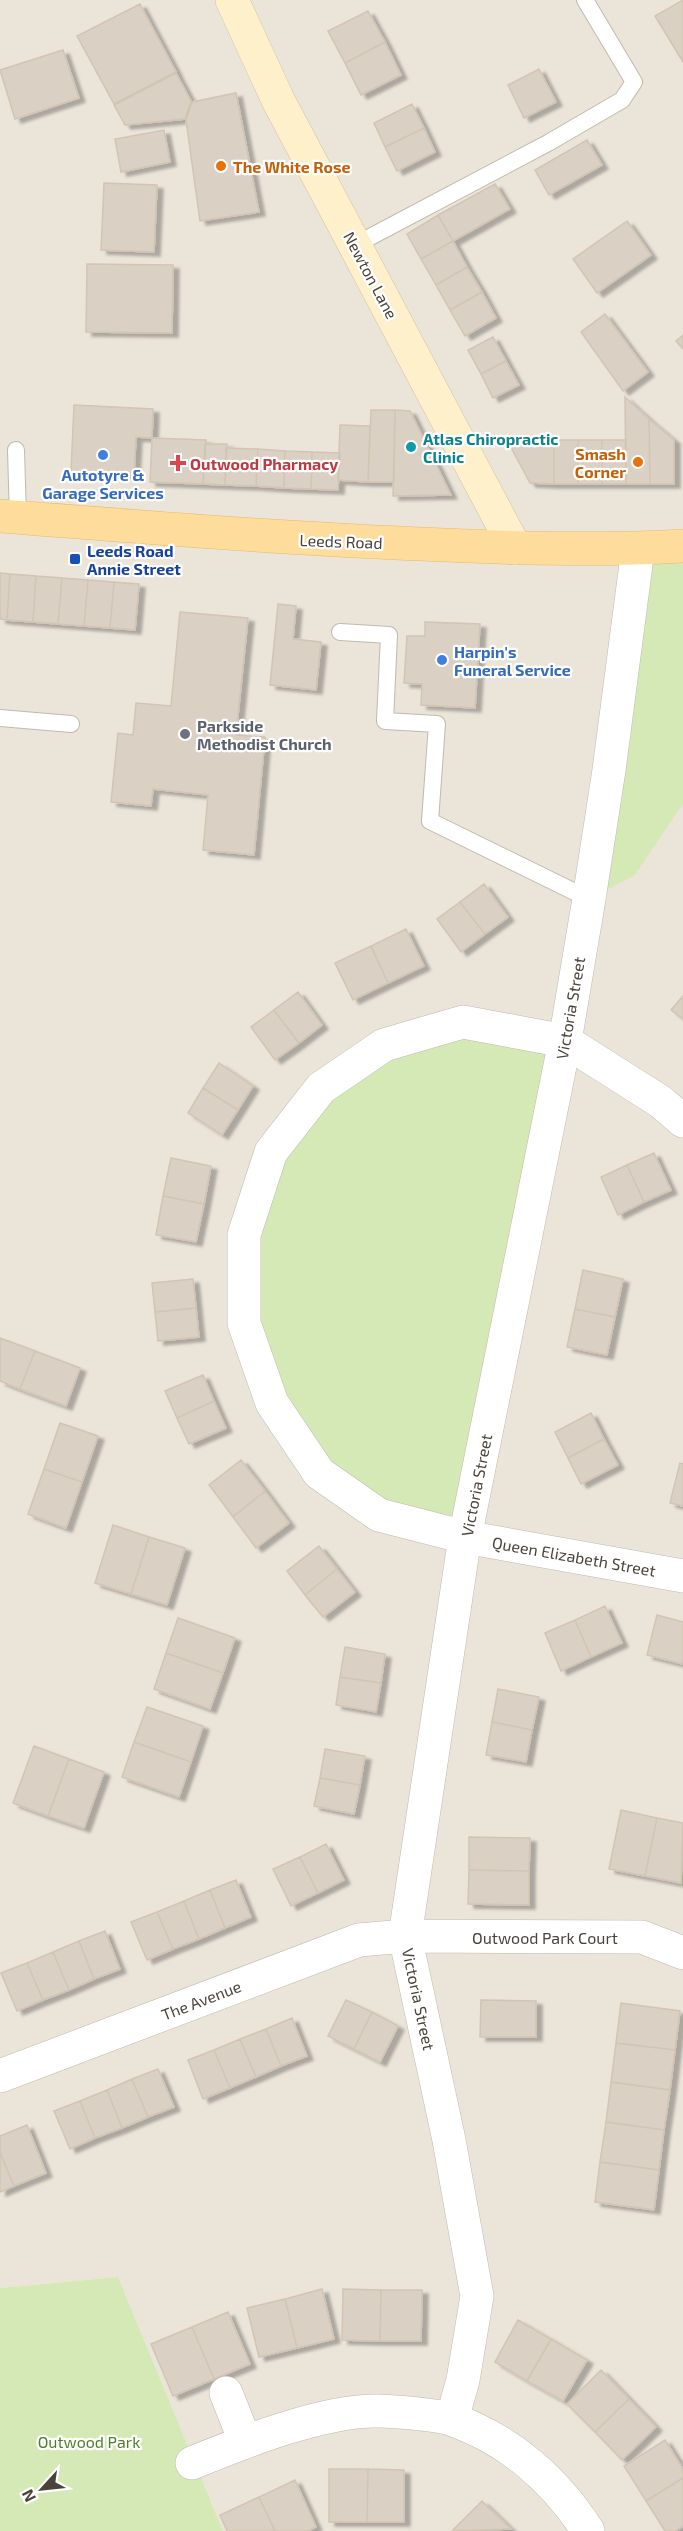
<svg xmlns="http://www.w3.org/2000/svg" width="683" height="2531" font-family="'Exo 2',sans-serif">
<defs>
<filter id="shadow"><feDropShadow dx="6" dy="4" stdDeviation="1.5" flood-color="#0004"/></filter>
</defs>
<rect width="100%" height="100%" fill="#f6f2eb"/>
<path fill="#eae4d9" d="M0,0H683V546L635,875L683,804V2531H223L118,2277L0,2288Z"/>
<path fill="#d4e9b5" d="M683,546V804L635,875L589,899L638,549Z
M463,1022L565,1041L465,1537L319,1473L244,1323L271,1152L321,1088Z
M118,2277L223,2531H0V2288Z"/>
<path fill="#dad0c3" stroke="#d2c5b4" stroke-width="1.5" filter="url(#shadow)" d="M683,0V62L655,16Z
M140,4L176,72L114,104L77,36Z
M368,11L385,42L345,63L328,31Z
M385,42L401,75L361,95L345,63Z
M63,50L79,98L15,119L0,70Z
M539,69L556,102L524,118L508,85Z
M176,73L191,101L185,119L125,125L114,105Z
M176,73L191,101L185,119L125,125L114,105Z
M236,93L259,212L200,221L186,120L192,102Z
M236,93L259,212L200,221L186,120L192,102Z
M412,104L424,128L385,147L374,123Z
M424,128L435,152L397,171L385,147Z
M164,130L170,162L121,172L115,139Z
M587,140L602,165L549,195L535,170Z
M104,183L157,185L154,252L101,250Z
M495,184L510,209L453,241L438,215Z
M438,215L453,241L421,259L407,234Z
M627,221L651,255L597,293L573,259Z
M453,241L467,267L436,285L421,259Z
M87,264L173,265L172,333L86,332Z
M467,267L482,292L450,310L436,285Z
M482,292L496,318L465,336L450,310Z
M605,314L648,372L623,391L581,332Z
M683,335V349L676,341Z
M493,337L506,361L481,374L468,350Z
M506,361L519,385L493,398L481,374Z
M625,397L649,419L650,484H626Z
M74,405L153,409L152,438L136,437L134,474L71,472Z
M371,410H395L394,482H368Z
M395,410L410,411L451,495L393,496Z
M649,419L674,440V484H650Z
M340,425L370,426L368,482L338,480Z
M152,438L206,440L203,484L150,482Z
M507,440H554V484L530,483Z
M554,440H578V484H554Z
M578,440H602V484H578Z
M602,440H626V484H602Z
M205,444H227L225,485L203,484Z
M226,448L258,449L256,486L225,485Z
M258,449L285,451L284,488L256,486Z
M285,451L312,452L311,489L284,488Z
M312,452L340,453L338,490L311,489Z
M0,573L10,574L7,620L0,619Z
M10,574L36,576L33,622L7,620Z
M36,576L62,578L58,624L33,622Z
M62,578L88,580L84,626L58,624Z
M88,580L114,582L110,628L84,626Z
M114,582L139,584L135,630L110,628Z
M278,604L296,606L293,639L321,642L316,690L270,685Z
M180,612L248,618L236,735L265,737L254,855L203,850L208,795L153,789L151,806L111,802L118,733L133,735L136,703L171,706Z
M425,622L480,624L475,708L421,705L422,684L404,683L407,636H425Z
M484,884L508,917L485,934L460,902Z
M460,902L485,934L461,952L437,919Z
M406,929L424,966L388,983L371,946Z
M371,946L388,983L353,1000L335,963Z
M298,992L322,1025L299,1043L274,1010Z
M683,996V1019L671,1010Z
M274,1010L299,1043L275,1060L251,1027Z
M219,1063L253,1086L238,1110L203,1088Z
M203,1088L238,1110L222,1135L188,1113Z
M654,1153L671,1190L644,1202L627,1165Z
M171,1158L211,1166L204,1204L163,1196Z
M627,1165L644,1202L618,1215L601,1177Z
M163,1196L204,1204L196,1242L156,1235Z
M583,1270L623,1279L615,1317L575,1309Z
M193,1279L196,1308L155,1312L152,1283Z
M196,1308L199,1337L158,1341L155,1312Z
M575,1309L615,1317L607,1355L567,1347Z
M0,1338L35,1351L20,1389L0,1381Z
M35,1351L80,1368L66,1406L20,1389Z
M203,1375L214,1401L177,1418L165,1391Z
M214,1401L226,1428L189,1444L177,1418Z
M591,1413L604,1439L568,1458L555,1432Z
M60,1423L98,1436L82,1482L44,1469Z
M604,1439L618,1465L581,1484L568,1458Z
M241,1460L265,1491L233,1517L209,1485Z
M680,1463L683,1464V1506L670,1503Z
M44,1469L82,1482L66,1528L28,1514Z
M265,1491L289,1523L256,1548L233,1517Z
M113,1525L149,1537L131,1594L95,1583Z
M149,1537L185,1548L167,1605L131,1594Z
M319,1546L337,1569L305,1595L287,1571Z
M337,1569L355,1592L323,1617L305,1595Z
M605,1606L622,1643L591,1657L575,1620Z
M657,1615L683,1622V1664L647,1655Z
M178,1618L235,1638L223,1673L166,1653Z
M575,1620L591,1657L561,1671L545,1633Z
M345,1647L385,1654L381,1683L340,1677Z
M166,1653L223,1673L210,1709L154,1689Z
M340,1677L381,1683L376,1712L336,1705Z
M498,1689L539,1697L532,1730L492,1722Z
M147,1707L203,1726L191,1762L134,1742Z
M492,1722L532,1730L526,1762L486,1755Z
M134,1742L191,1762L179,1797L122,1777Z
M34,1746L69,1759L48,1816L13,1803Z
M325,1749L365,1756L360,1785L320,1778Z
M69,1759L104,1772L84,1828L48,1816Z
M320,1778L360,1785L354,1814L314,1806Z
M621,1810L657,1818L645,1876L609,1869Z
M657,1818L683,1823L681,1883L645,1876Z
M469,1837L530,1838L529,1871L469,1870Z
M326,1844L344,1880L318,1893L300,1857Z
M300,1857L318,1893L291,1906L273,1869Z
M469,1870L529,1871V1905L468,1904Z
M236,1880L251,1917L225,1928L210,1890Z
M210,1890L225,1928L199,1939L184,1901Z
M184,1901L199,1939L173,1949L157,1912Z
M157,1912L173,1949L147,1960L131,1922Z
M105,1931L120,1969L94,1979L79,1941Z
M79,1941L94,1979L69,1990L53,1952Z
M53,1952L69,1990L43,2000L27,1963Z
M27,1963L43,2000L17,2011L1,1973Z
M346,2000L372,2012L354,2049L328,2036Z
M481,2000L536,2001V2037H480Z
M621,2003L680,2011L675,2050L616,2043Z
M372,2012L398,2026L380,2062L354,2049Z
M292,2018L307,2056L281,2066L266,2029Z
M266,2029L281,2066L256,2077L240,2039Z
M240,2039L256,2077L230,2088L214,2050Z
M616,2043L675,2050L670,2090L611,2082Z
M214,2050L230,2088L203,2099L188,2060Z
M158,2069L174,2107L148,2117L132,2079Z
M132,2079L148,2117L122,2128L107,2090Z
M611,2082L670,2090L664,2130L606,2122Z
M107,2090L122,2128L95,2138L80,2101Z
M80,2101L95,2138L70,2149L54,2111Z
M606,2122L664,2130L659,2170L600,2162Z
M27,2125L46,2173L14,2186L0,2152V2136Z
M0,2152L14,2186L0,2192Z
M600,2162L659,2170L654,2210L595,2202Z
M322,2289L334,2339L297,2348L285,2299Z
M343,2289L381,2290L380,2341L342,2340Z
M381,2290H422L421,2341H380Z
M285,2299L297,2348L259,2357L247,2308Z
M228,2312L250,2364L214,2379L192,2327Z
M518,2320L551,2339L527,2381L495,2362Z
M192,2327L214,2379L173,2396L151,2344Z
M551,2339L587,2360L563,2401L527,2381Z
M601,2370L629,2399L595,2432L567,2404Z
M629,2399L656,2427L622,2460L595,2432Z
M665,2440L683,2469V2478L646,2501L624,2466Z
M329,2469H368L367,2522H329Z
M368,2469L404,2470V2522H367Z
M683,2478V2526L675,2531H665L646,2501Z
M295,2480L316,2527L308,2531H275L259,2497Z
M259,2497L275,2531H227L220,2515Z
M482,2501L511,2529L452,2531Z"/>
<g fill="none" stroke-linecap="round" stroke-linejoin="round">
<g stroke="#c1b9ad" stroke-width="18">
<path id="lane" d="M355,245L548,143L622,100L634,82L585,0
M16,450L18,518
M340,632L389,635L385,721L437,724L430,821L589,899
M0,718L71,724"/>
</g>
<g stroke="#c1b9ad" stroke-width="34">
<path id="street" d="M683,1121L661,1102L565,1041L463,1022L384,1045L321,1088L271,1152L244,1235V1323L272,1403L319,1473L379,1515L465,1537L683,1576
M0,2076L359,1940L405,1936L642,1937L683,1953
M226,2393L245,2441
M452,2419L463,2380L477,2296L449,2140L405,1936L465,1537L565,1041L589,899L609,770L638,549
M192,2463C243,2442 326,2409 380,2411C398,2412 438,2414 453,2420C510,2440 556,2481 588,2531"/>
</g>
<g stroke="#d5c39b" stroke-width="34">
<path id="secondary" d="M232,0L278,100L515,548"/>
</g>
<g stroke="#e5ba6a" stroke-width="34">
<path id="primary" d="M0,516C140,527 280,538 420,544C508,548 596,551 683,546"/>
</g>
<use href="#lane" stroke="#fff" stroke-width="16"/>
<use href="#street" stroke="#fff" stroke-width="33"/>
<use href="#secondary" stroke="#fff0cc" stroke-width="33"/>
<use href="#primary" stroke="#fedd9c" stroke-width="33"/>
</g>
<g fill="#e8710a" stroke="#fff" stroke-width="2">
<circle cx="221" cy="166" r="6"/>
<circle cx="638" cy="462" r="6"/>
</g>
<circle fill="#0f9aa8" stroke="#fff" stroke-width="2" cx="411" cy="447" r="6"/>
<g fill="#3f7fe0" stroke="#fff" stroke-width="2">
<circle cx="103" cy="455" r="6"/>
<circle cx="442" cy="660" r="6"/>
</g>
<path fill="#e0444e" stroke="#fff" stroke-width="2" d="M175 454h6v6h6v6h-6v6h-6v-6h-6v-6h6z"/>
<rect fill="#1a4fb4" stroke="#fff" stroke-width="2" x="69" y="553" width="12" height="12" rx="3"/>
<circle fill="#6b7280" stroke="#fff" stroke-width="2" cx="185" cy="734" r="6"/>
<g text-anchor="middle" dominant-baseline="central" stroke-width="4.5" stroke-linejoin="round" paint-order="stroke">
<g font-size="16" font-weight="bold" fill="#c56008" stroke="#fff" text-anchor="start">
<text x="233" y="166">The White Rose</text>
<text x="626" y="453" text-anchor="end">Smash<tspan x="626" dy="18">Corner</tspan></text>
</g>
<g font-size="16" fill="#4a4339" stroke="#fff">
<text transform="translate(371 275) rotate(62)">Newton Lane</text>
<text transform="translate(341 541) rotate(2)">Leeds Road</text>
<text transform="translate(570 1008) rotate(-80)">Victoria Street</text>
<text transform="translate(476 1485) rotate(-79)">Victoria Street</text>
<text transform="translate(574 1556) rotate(10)">Queen Elizabeth Street</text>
<text x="545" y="1937">Outwood Park Court</text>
<text transform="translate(419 1999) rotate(78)">Victoria Street</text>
<text transform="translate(201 2000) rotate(-21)">The Avenue</text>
</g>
<g font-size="16" font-weight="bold" fill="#0d838f" stroke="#fff" text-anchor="start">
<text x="423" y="438">Atlas Chiropractic<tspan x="423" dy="18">Clinic</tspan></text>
</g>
<g font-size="16" font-weight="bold" fill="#be3a42" stroke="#fff" text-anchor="start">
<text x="190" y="463">Outwood Pharmacy</text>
</g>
<g font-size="16" font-weight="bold" fill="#366cbe" stroke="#fff">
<text x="103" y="474">Autotyre &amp;<tspan x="103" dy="18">Garage Services</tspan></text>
<text x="454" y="651" text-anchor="start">Harpin's<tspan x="454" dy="18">Funeral Service</tspan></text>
</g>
<g font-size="16" font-weight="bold" fill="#164399" stroke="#fff" text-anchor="start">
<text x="87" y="550">Leeds Road<tspan x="87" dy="18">Annie Street</tspan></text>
</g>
<g font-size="16" font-weight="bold" fill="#5b616d" stroke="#fff" text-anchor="start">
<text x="197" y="725">Parkside<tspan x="197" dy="18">Methodist Church</tspan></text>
</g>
<g font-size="16" fill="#4e7e2a" stroke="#fff">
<text x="89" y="2441">Outwood Park</text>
</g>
</g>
<g transform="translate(42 2489) rotate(243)" stroke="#ffffff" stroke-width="4.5" paint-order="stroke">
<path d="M0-4.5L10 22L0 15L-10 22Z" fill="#4a4339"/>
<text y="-9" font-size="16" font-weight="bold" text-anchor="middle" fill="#4a4339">N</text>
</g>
</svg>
